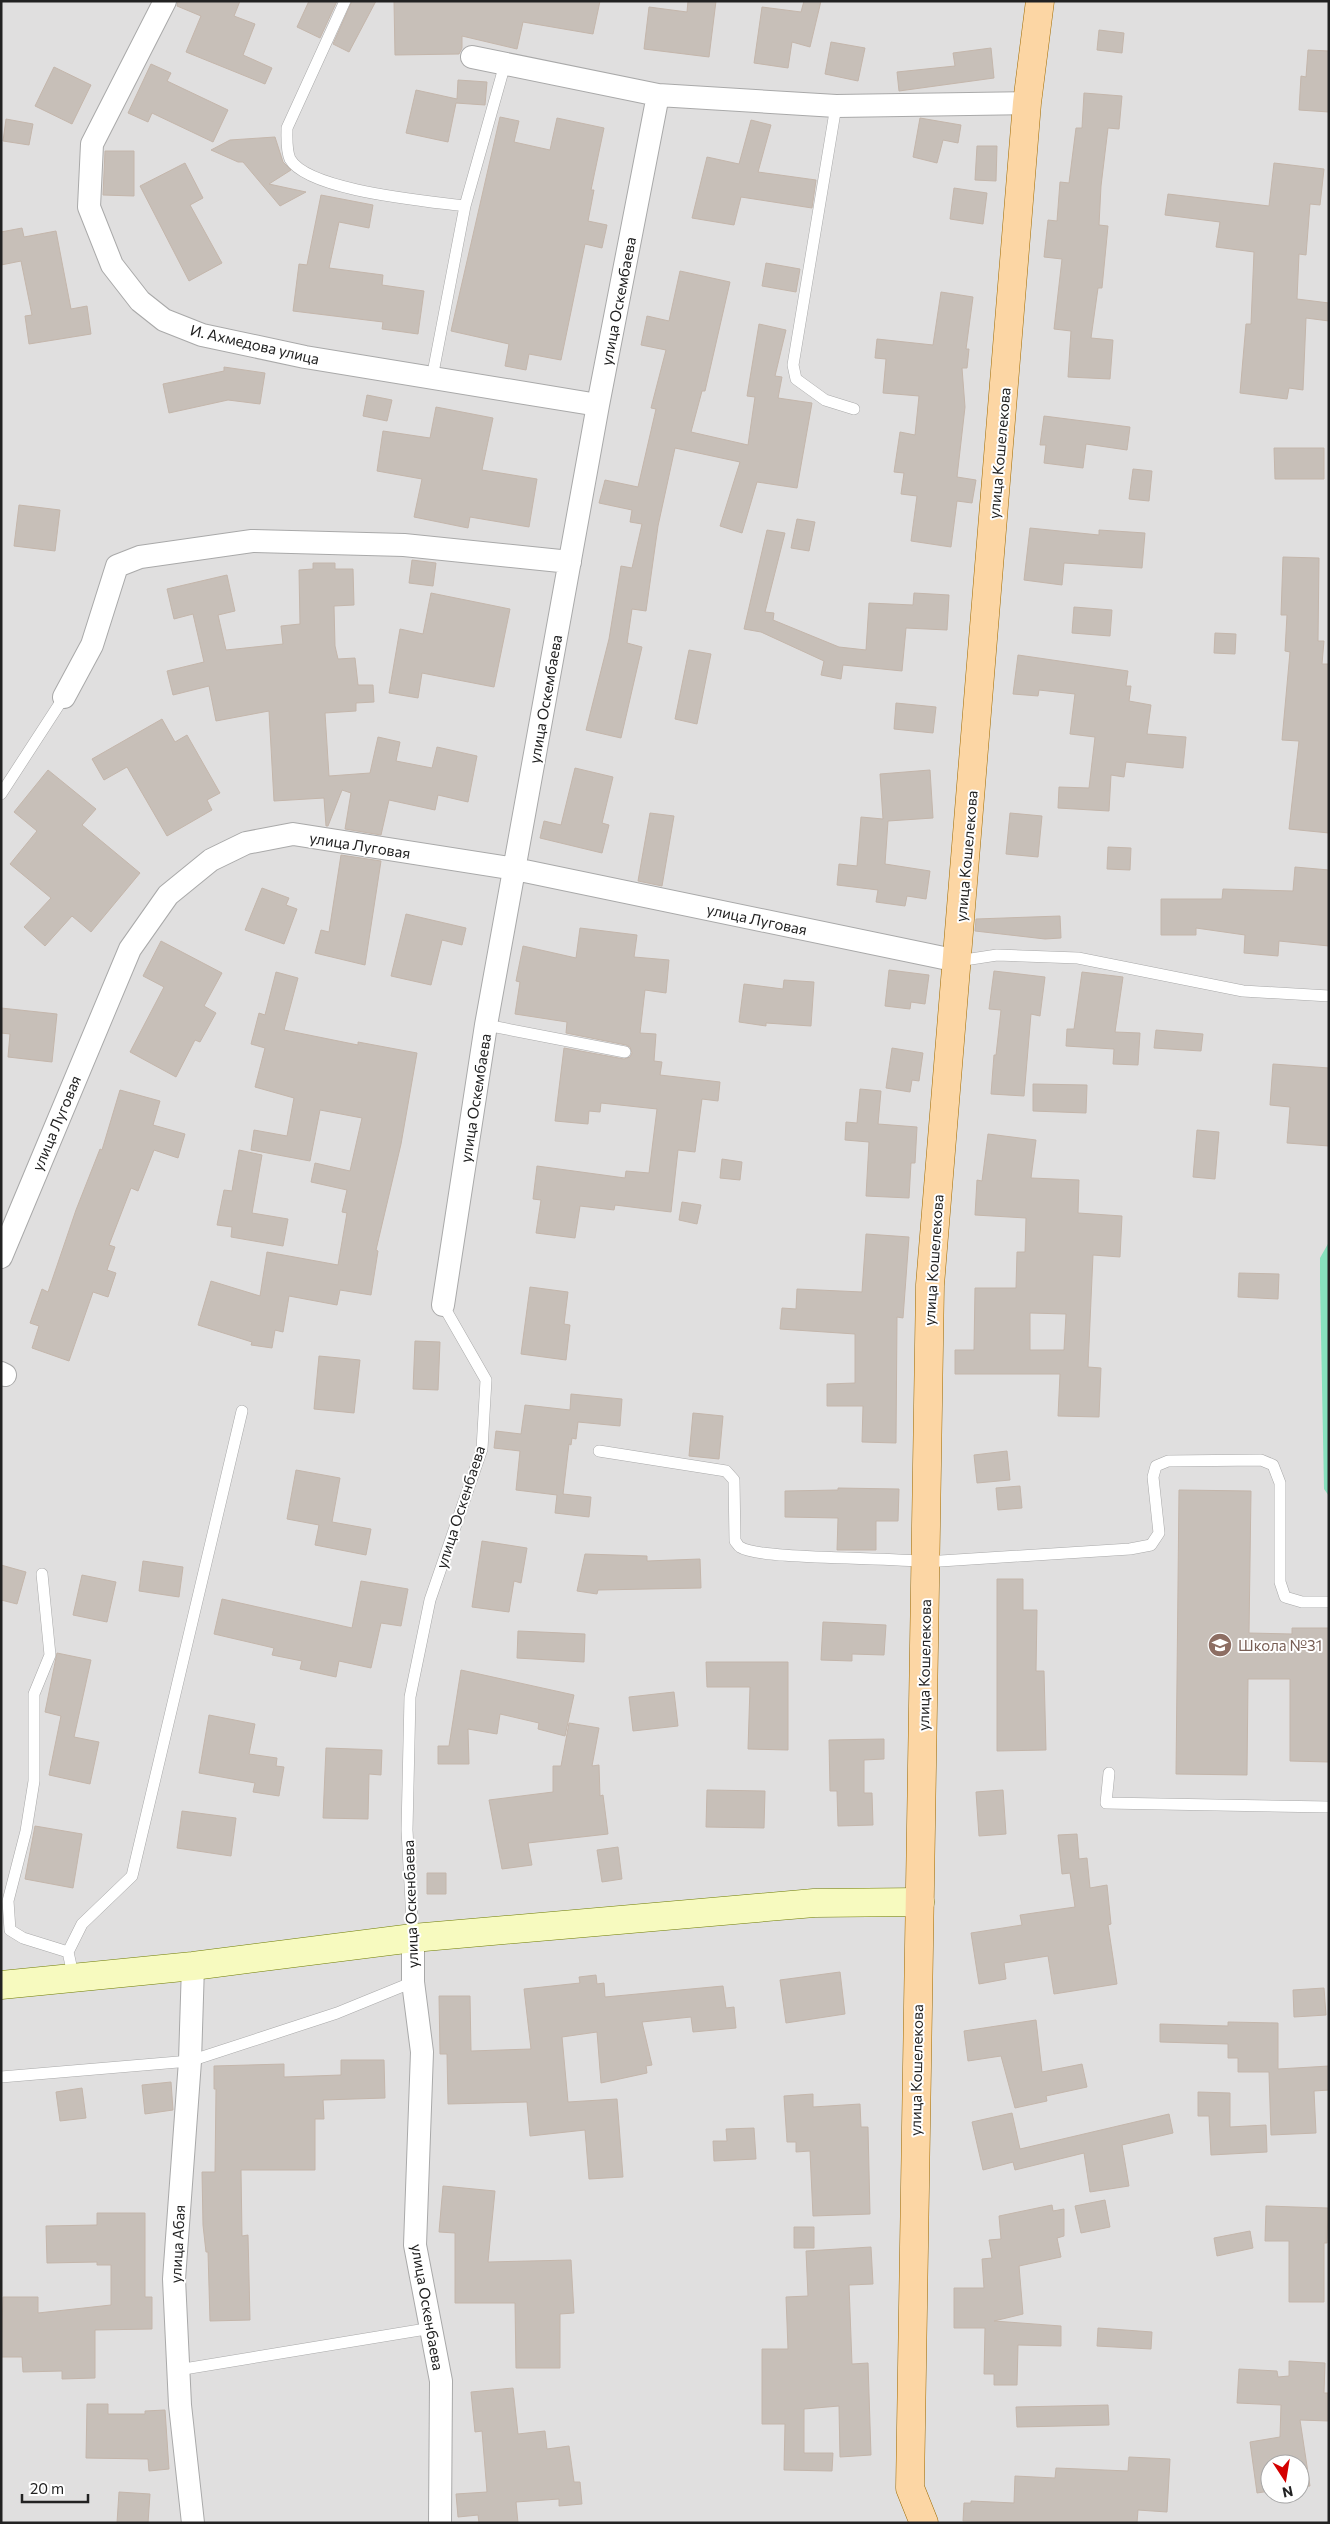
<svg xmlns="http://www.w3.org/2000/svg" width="1330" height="2524" font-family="Commissioner,sans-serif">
<rect width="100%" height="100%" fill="#f2efe9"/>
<path fill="#e0dfdf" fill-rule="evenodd" d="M1,1H1329V2523H1ZM1270,2464H1300V2494H1270Z"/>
<path fill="#88e0be" d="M1329,1242V1496L1324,1489L1320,1282V1258Z"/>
<path fill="#c7bfb8" stroke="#c4b6ab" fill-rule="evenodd" d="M178,1H240L234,16L255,24L243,55L272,68L265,84L186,52L201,16L177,6Z
M309,1H337L320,38L297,27Z
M352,1H376L349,52L333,44Z
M394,1H600L593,34L523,22L517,49L462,36V48L459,54L395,55Z
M688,1H716L709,57L644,49L649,7L687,12Z
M804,1H821L810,47L792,42L788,68L754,63L762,7L801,12Z
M1099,30L1124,33L1122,53L1097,50Z
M831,42L865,48L858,81L825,74Z
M991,48L994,78L899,91L897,72L955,66L953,53Z
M1308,50L1329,51V112L1299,110L1301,76L1306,77Z
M151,64L171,73L167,81L228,110L213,142L152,113L148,122L128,113Z
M54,67L91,85L72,124L35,106Z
M458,80L487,82L485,105L456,103L448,142L406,133L416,90L457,99Z
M1084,93L1122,96L1119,129L1108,128L1101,186L1099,225L1108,226L1102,288H1098L1091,338L1113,340L1110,379L1068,377L1071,331L1054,329L1062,259L1044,257L1048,220L1057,221L1060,182L1069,183L1076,128H1082Z
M500,117L519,121L514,142L550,150L557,118L604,128L591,190H594L588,221L607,225L602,248L585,244L561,360L529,354L526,370L505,366L509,344L451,331Z
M920,118L961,125L958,143L943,140L937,163L913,157Z
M6,119L33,124L29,145L3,141Z
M751,120L771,125L758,172L816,180L812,208L741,197L734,225L692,218L707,157L739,164Z
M275,137L283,162L291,170L269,184L306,192L280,206L243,162H238L211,150L230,140Z
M977,146H997L996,181L975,180Z
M105,151H134V196L103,195Z
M185,163L203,198L190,205L222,263L189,281L140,186Z
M1274,163L1324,169L1320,205L1310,204L1306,255L1299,254L1297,299L1329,303V321L1306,318L1303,390L1289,388L1287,399L1240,393L1246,324H1251L1254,252L1216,247L1220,222L1165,215L1168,194L1269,206Z
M954,188L987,193L983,224L950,219Z
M321,195L373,205L369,228L339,222L329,268L383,275L382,285L424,291L418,334L382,329L383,322L293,311L299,264L307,265Z
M22,228L24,237L56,231L71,309L87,306L91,334L29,344L25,316L32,315L21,261L1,265V232Z
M766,263L800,269L796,292L762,286Z
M680,271L730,282L705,391H702L691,432L748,445L755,397L747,396L759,324L786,330L775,376L782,377L778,398L812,403L797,488L757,482L742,533L720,526L740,462L675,448L658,526L646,611L632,609L627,643L642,647L621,738L586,730L609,639L621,566L632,568L642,524L630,522L632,510L599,503L605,480L638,487L656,409L651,408L666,350L641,345L647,316L669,321Z
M941,292L973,297L966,349H969L967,368H962L965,407L957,477L976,480L972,503L957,501L951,547L911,541L917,496L901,494L904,473L894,472L900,432L915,435L919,396L883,393L886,359L875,358L877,339L933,345Z
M224,367L265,373L260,404L228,400L169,413L163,384L224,371Z
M367,395L392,400L387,421L363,416Z
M436,407L493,418L482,470L537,479L529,527L470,517L468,528L414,517L422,479L377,471L383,431L430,438Z
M1044,416L1130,427L1127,450L1086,444L1083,468L1044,463L1046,445H1040Z
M1274,448H1324V479H1275Z
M1133,469L1152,471L1149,501L1129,499Z
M19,505L60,510L55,551L14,546Z
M797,519L815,522L809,551L791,548Z
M1030,528L1099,535V530L1145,533L1142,568L1064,563L1062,585L1024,580Z
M767,530L785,533L765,612L774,613L773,620L839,647L866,650L869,603L913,605L914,593L949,595L947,630L906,628L902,671L843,665L841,679L821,675L824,661L761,632L744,629Z
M1283,557L1319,558L1318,641H1324L1322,664H1329V833L1289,829L1299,741L1282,740L1290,652L1285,651L1287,615H1281Z
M412,560L436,563L433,586L409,583Z
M313,563H335V569H353L354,605L334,606L335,646L338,659L355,658L358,685H373L374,702L356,703V711L325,713L329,776L370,773L378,737L400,742L396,761L432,768L437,747L477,756L468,802L438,795L435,810L389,800L381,835L345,829L351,793L342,790L328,826H326L324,798L274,801L269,711L216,721L209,686L173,695L167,671L204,662L193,614L174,619L167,589L227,575L235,611L218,615L226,650L283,644L281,626L300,624L299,570L313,569Z
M431,593L510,609L494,687L422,673L418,698L389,693L400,629L423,634Z
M1074,607L1112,610L1110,636L1072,633Z
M1215,633L1236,634L1235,654L1214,653Z
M689,650L711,654L697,724L675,719Z
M1018,655L1128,671L1126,686H1131L1129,701L1151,705L1147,734L1186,737L1183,768L1126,762L1124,777L1111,775L1109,811L1058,808L1059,787L1089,788L1095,737L1070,734L1075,694L1039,690L1038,696L1013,694Z
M896,703L936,707L933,733L894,729Z
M162,719L175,742L187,735L220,793L207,800L212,810L167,836L127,767L104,780L92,759Z
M575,768L613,777L602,823L609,825L602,853L540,838L544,821L561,825Z
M48,770L96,809L82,825L140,873L91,932L72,916L45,946L24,927L51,898L10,864L37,831L14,812Z
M930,770L933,818L888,821L885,864L930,871L926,899L907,896L905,906L876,902L878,890L837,885L839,864L857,866L861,817L883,819L880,774Z
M650,813L674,816L662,886L638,881Z
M1010,813L1042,816L1038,857L1006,854Z
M1108,847L1131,848L1130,870L1107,869Z
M341,855L381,861L365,965L315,953L321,930L329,932Z
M1295,867L1329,870V946L1279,941L1278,956L1244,953L1245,935L1196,928V935H1161V899H1222L1223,889L1293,891Z
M262,888L289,898L286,905L297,909L284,944L245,930Z
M406,914L466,928L462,945L442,940L431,985L391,976Z
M1060,916L1061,938L1045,939L975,931L976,919Z
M580,928L637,935L634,957L669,960L666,993L645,990L640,1033L656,1034L654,1061L662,1062L660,1075L720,1082L718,1101L702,1099L695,1152L678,1150L671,1212L615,1205L614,1210L580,1206L575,1238L536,1233L541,1200L533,1199L537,1166L625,1178L626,1171L649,1173L657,1109L601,1103L600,1112L589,1111L588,1124L555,1121L564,1048L624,1059L630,1057L632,1053L630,1047L626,1045L566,1033L567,1022L515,1014L520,982L516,981L523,946L576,958Z
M161,941L222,973L204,1006L216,1013L200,1042L195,1040L176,1077L130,1052L164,987L143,976Z
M889,970L929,975L925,1004L911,1002L910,1009L885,1006Z
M994,971L1045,977L1040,1016L1031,1014L1024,1096L991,1094L994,1055H996L1001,1010L989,1009Z
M276,972L298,978L284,1030L358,1045V1042L417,1053L401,1144L376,1250L378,1251L371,1295L340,1290L337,1305L289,1296L283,1332L275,1330L272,1348L251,1345L252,1342L198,1325L211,1281L260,1296L267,1252L338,1265L347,1213L342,1212L347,1190L311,1182L315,1163L350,1171L362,1118L320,1110L310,1161L251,1150L254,1130L287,1136L294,1098L255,1087L265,1048L251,1044L259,1013L265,1015Z
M1082,972L1123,977L1115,1032L1140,1033L1138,1065L1113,1064L1114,1049L1066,1046L1067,1029H1074Z
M784,980L814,982L811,1026L766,1023V1026L739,1022L744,984L783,989Z
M1,1008L57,1014L52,1062L8,1057L10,1034L1,1033Z
M1156,1030L1203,1034L1201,1051L1154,1048Z
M892,1048L923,1053L919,1081L912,1080L910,1092L886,1088Z
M1273,1064L1329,1068V1146L1287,1143L1290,1107L1270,1105Z
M1033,1084L1087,1085L1086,1113L1033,1111Z
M860,1089L881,1091L878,1124L917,1127L915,1163H911L909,1198L866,1196L869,1142L845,1140L846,1122L857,1123Z
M120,1090L160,1101L153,1125L185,1134L178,1158L154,1150L138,1191L131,1188L109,1245L115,1247L107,1270L116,1273L108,1297L93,1292L69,1361L32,1348L39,1326L30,1323L42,1289L48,1292L76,1210L100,1149L102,1150Z
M1197,1130L1219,1132L1215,1179L1193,1177Z
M988,1134L1036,1140L1031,1178L1079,1180L1078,1213L1122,1216L1120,1257L1093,1255L1088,1367L1101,1368L1099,1417L1058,1416L1060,1374H955V1350H974L975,1288H1016L1017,1252H1025L1026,1218L975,1215L977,1180L982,1181ZM1030,1313L1066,1314L1064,1350H1030Z
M239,1150L262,1155L252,1213L288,1219L283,1246L231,1237L232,1227L217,1225L224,1190L232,1191Z
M722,1159L742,1162L740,1180L720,1178Z
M682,1202L701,1205L697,1224L679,1220Z
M866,1234L909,1237L903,1318L897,1317L896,1443L862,1442L863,1406H827V1384L855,1383V1334L780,1329L782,1308L796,1309L797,1289L862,1292Z
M1239,1273L1279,1274L1278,1299L1238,1297Z
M530,1287L568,1292L564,1324L570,1325L566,1360L521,1354Z
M415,1341L440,1342L438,1390L413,1389Z
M319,1356L360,1360L354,1413L314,1409Z
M571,1394L622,1399L620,1426L578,1422L576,1439L572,1438L571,1445L569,1444L563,1494L591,1497L589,1517L555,1513L557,1495L516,1490L520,1451L494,1448L496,1431L521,1434L525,1405L570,1410Z
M693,1413L723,1416L719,1459L689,1456Z
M1007,1451L1010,1480L977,1483L974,1455Z
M296,1470L340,1478L332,1522L371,1529L366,1555L315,1545L319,1525L287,1519Z
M1020,1486L1022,1508L998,1510L996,1488Z
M838,1488L899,1489L898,1521H876V1550H837L838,1518L785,1517V1491L838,1490Z
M1179,1490L1251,1491L1249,1633L1292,1634V1628H1329V1762L1290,1761V1679H1248L1247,1775L1176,1774Z
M482,1541L527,1548L521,1583L514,1581L509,1612L472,1607Z
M585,1554L647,1556V1561L700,1559L701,1588L598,1590L597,1594L577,1591Z
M143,1561L183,1567L179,1597L139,1591Z
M1,1565L26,1572L17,1604L1,1600Z
M82,1575L116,1582L107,1622L73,1615Z
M997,1579H1023V1610H1037L1036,1671H1044L1046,1750L997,1751Z
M361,1581L408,1589L401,1626L381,1623L371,1668L339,1661L336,1677L300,1669L302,1661L272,1655L274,1648L214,1634L222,1599L352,1628Z
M823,1622L886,1625L884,1655L852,1654V1661L821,1660Z
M518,1631L585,1634L584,1662L517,1658Z
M57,1653L91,1660L74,1737L99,1742L90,1784L49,1775L61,1716L45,1712Z
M706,1662H788V1750L748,1749L750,1687H707Z
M461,1670L574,1695L565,1736L538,1729L539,1723L500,1714L497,1734L468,1729L469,1764H438V1746H449Z
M674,1692L678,1726L633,1731L629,1697Z
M209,1715L255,1724L249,1754L277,1758L276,1766L284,1767L279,1796L253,1792L255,1783L199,1773Z
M569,1723L599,1728L592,1766L599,1765L600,1796L603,1795L608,1834L528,1843L532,1865L502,1869L489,1800L553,1792V1766H561Z
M884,1739V1759L864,1760V1793H872L873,1825L838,1826L837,1791H830L829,1740Z
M326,1748L382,1750L381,1775L369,1774L368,1819L323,1818Z
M707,1790L765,1791L764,1828L706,1827Z
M1003,1790L1006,1834L979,1836L976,1792Z
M182,1811L236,1818L231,1856L177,1848Z
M35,1826L82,1834L73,1888L25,1879Z
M1077,1834L1079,1859L1087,1858L1090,1888L1107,1885L1111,1924L1108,1925L1117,1984L1054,1994L1048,1956L1004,1963L1006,1979L979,1984L971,1933L1022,1925L1020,1915L1075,1907L1070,1873L1062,1874L1058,1835Z
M618,1847L622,1879L602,1882L597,1850Z
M427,1873H446V1894H427Z
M840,1972L845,2014L786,2023L780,1980Z
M596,1975L597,1984L604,1983L605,1997L723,1986L726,2008L734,2007L736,2028L693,2032L691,2017L642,2022L652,2065L646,2066L647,2073L601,2083L597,2032L562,2037L568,2102L617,2099L623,2177L589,2179L585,2130L530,2136L527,2102L448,2104L447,2054H440L439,1996H470L471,2051L531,2049L524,1989L580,1983L579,1977Z
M1324,1988L1326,2015L1294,2017L1293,1990Z
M1036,2020L1042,2072L1082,2064L1087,2087L1046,2096L1047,2101L1015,2108L1001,2056L968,2061L964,2031Z
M1228,2022L1278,2023V2069L1329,2066V2090L1314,2091L1316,2133L1271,2135L1269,2072H1238V2058H1228V2044L1160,2042V2024L1228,2026Z
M341,2060H384L385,2098L323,2100L324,2119H315V2170H241L242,2236L248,2235L250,2320L210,2321L208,2252H206L203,2225L202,2172H215L216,2089H214V2066L284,2064V2077L341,2075Z
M171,2082L173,2110L145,2114L142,2085Z
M82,2088L86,2118L60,2121L56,2092Z
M1198,2092L1230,2093V2127L1266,2125L1267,2152L1211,2155L1209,2116H1198Z
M813,2094V2107L860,2104L861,2127H868L870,2214L813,2216L810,2151L796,2152V2142H787L784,2096Z
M1012,2113L1020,2149L1169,2114L1173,2133L1122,2145L1129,2186L1090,2192L1084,2153L1015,2170L1013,2162L983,2170L972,2122Z
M754,2128L756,2159L714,2161L713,2141H727L726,2129Z
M443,2186L495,2191L488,2262L571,2260L574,2313L560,2314V2368H516L515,2303H455V2233L439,2232Z
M1105,2200L1110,2227L1081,2233L1075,2206Z
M1052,2205L1053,2211L1064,2209V2236L1057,2238L1061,2257L1019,2266L1023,2314L994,2321L1061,2326V2346L1018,2345L1017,2385H994V2374H984L985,2328H954V2288H984L982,2259L992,2258L989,2240L1001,2239L999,2216Z
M1266,2206L1328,2208L1327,2243H1324V2302H1289V2241H1265Z
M97,2213H145V2297H152V2329L95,2330V2378L62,2379V2371L23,2372L22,2357H1L3,2297H38V2313L111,2305V2265H97V2262L47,2263L46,2226L97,2225Z
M794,2227H814V2248H794Z
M1250,2231L1253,2248L1217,2256L1214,2238Z
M871,2247L873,2284L849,2285L852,2364L868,2363L871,2455L840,2457L839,2406L804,2409V2453H833L832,2471L784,2470L785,2424H762V2349H788L786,2297L808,2296L806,2251Z
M1098,2328L1152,2332L1151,2349L1097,2346Z
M1289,2361L1325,2363L1324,2393H1329V2421L1300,2420L1310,2486L1300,2487V2464H1270V2491L1257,2493L1250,2442L1280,2437L1281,2405L1237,2403L1239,2369L1277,2371L1278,2377L1289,2376Z
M513,2388L518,2434L545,2431L547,2449L569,2446L574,2482H580L582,2504L559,2506V2499L516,2502L518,2523H479L478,2515L458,2517L456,2494L487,2492L482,2431L475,2432L471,2392Z
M87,2404H108V2414H145V2411L165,2410L169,2469L149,2471L148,2459L86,2458Z
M1108,2405L1109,2425L1017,2427L1016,2407Z
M1129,2457L1170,2459L1167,2512L1138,2510L1137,2523L963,2521L964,2503H971V2501L1014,2503L1015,2476L1055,2478L1056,2468L1128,2471Z
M119,2492L150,2494L148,2523H117Z"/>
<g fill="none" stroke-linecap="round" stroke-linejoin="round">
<g stroke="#a9a9a9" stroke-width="12">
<path id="lane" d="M345,1L287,128C287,138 286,150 290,159C308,191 428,201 465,206
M836,106L793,365L796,379L825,400L854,409
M432,378L465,206L505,64
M1,794L64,697
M958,961L997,955L1078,958L1243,991L1329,996
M486,1025L625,1052
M599,1451L726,1471L734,1480L735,1541C737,1543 738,1546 740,1547C759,1560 891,1557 925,1562L1130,1549L1151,1545L1159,1533L1153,1477L1156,1466L1168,1461L1261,1460L1273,1465L1280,1483V1582L1285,1597L1302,1602H1329
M42,1574L50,1655L34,1694V1781L26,1831L8,1901L10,1930L23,1938L68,1952
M1109,1773L1106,1803L1329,1807
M413,1938L407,1830L410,1697L430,1600L482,1449L486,1380L443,1305
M74,1979L68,1952L82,1924L132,1876L242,1411
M1,2077L190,2061L337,2013L413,1982
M178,2370L432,2328"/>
</g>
<g stroke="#a9a9a9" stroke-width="24">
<path id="street" d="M165,1L92,144L89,207L112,265L140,301L164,320L202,335L305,357L598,405
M472,57L658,95L836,106L1027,103
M64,697L92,645L117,566L140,557L252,541L404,545L570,562
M1,1257L130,949L168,895L211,860L246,843L293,834L515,869L958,961
M443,1305L486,1025L598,405L658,95
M1,1373L5,1375
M413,1938V1982L422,2052L415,2245L441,2381L440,2523
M193,1966L190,2061L174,2279L180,2405L193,2523"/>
</g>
<g stroke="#707d05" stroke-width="29">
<path id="secondary" d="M1,1985L193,1966L413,1938L814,1903L920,1902"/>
</g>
<g stroke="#a06b00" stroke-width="29">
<path id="primary" d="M924,2523L910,2488L930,1285L1027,103L1040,1"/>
</g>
<use href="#lane" stroke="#fff" stroke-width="11"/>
<use href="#street" stroke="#fff" stroke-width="22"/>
<use href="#secondary" stroke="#f7fabf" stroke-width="28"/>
<use href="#primary" stroke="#fcd6a4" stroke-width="28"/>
</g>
<defs>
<g id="school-disc" transform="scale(1.25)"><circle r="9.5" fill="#8d6e63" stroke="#fff"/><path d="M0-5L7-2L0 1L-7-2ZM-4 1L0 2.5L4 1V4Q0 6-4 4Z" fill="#fff"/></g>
</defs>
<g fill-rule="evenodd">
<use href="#school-disc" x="1220" y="1645"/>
</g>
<g text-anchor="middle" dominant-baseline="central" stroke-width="4" stroke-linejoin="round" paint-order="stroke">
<g font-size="15" fill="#222" stroke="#fff">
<text transform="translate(618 301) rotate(-79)">улица Оскембаева</text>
<text transform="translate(255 344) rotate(13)">И. Ахмедова улица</text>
<text transform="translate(999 453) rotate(-85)">улица Кошелекова</text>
<text transform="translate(545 699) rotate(-80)">улица Оскембаева</text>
<text transform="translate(360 845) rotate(9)">улица Луговая</text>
<text transform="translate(966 856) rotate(-85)">улица Кошелекова</text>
<text transform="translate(757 919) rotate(12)">улица Луговая</text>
<text transform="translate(475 1098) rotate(-81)">улица Оскембаева</text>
<text transform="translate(56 1123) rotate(-67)">улица Луговая</text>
<text transform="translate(933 1260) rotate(-86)">улица Кошелекова</text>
<text transform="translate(460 1507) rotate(-72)">улица Оскенбаева</text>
<text transform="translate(924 1665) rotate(-89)">улица Кошелекова</text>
<text transform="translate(410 1904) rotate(-92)">улица Оскенбаева</text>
<text transform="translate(916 2070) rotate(-89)">улица Кошелекова</text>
<text transform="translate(177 2244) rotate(-87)">улица Абая</text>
<text transform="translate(428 2307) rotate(80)">улица Оскенбаева</text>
</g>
<g font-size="15" fill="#785e54" stroke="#fff" text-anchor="start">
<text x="1238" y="1645">Школа №31</text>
</g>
</g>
<rect width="1330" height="2524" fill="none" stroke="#222222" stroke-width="5"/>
<g transform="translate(1285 2479) rotate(168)"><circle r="24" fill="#ffffff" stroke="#a7a7a7"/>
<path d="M0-4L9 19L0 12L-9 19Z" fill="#d40000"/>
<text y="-8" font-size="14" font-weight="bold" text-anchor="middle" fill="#222222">N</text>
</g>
<path d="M22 2494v8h66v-8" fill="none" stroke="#222222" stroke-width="2.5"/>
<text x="30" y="2494" font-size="15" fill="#222222" stroke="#ffffff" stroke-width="4" paint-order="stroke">20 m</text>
</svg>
